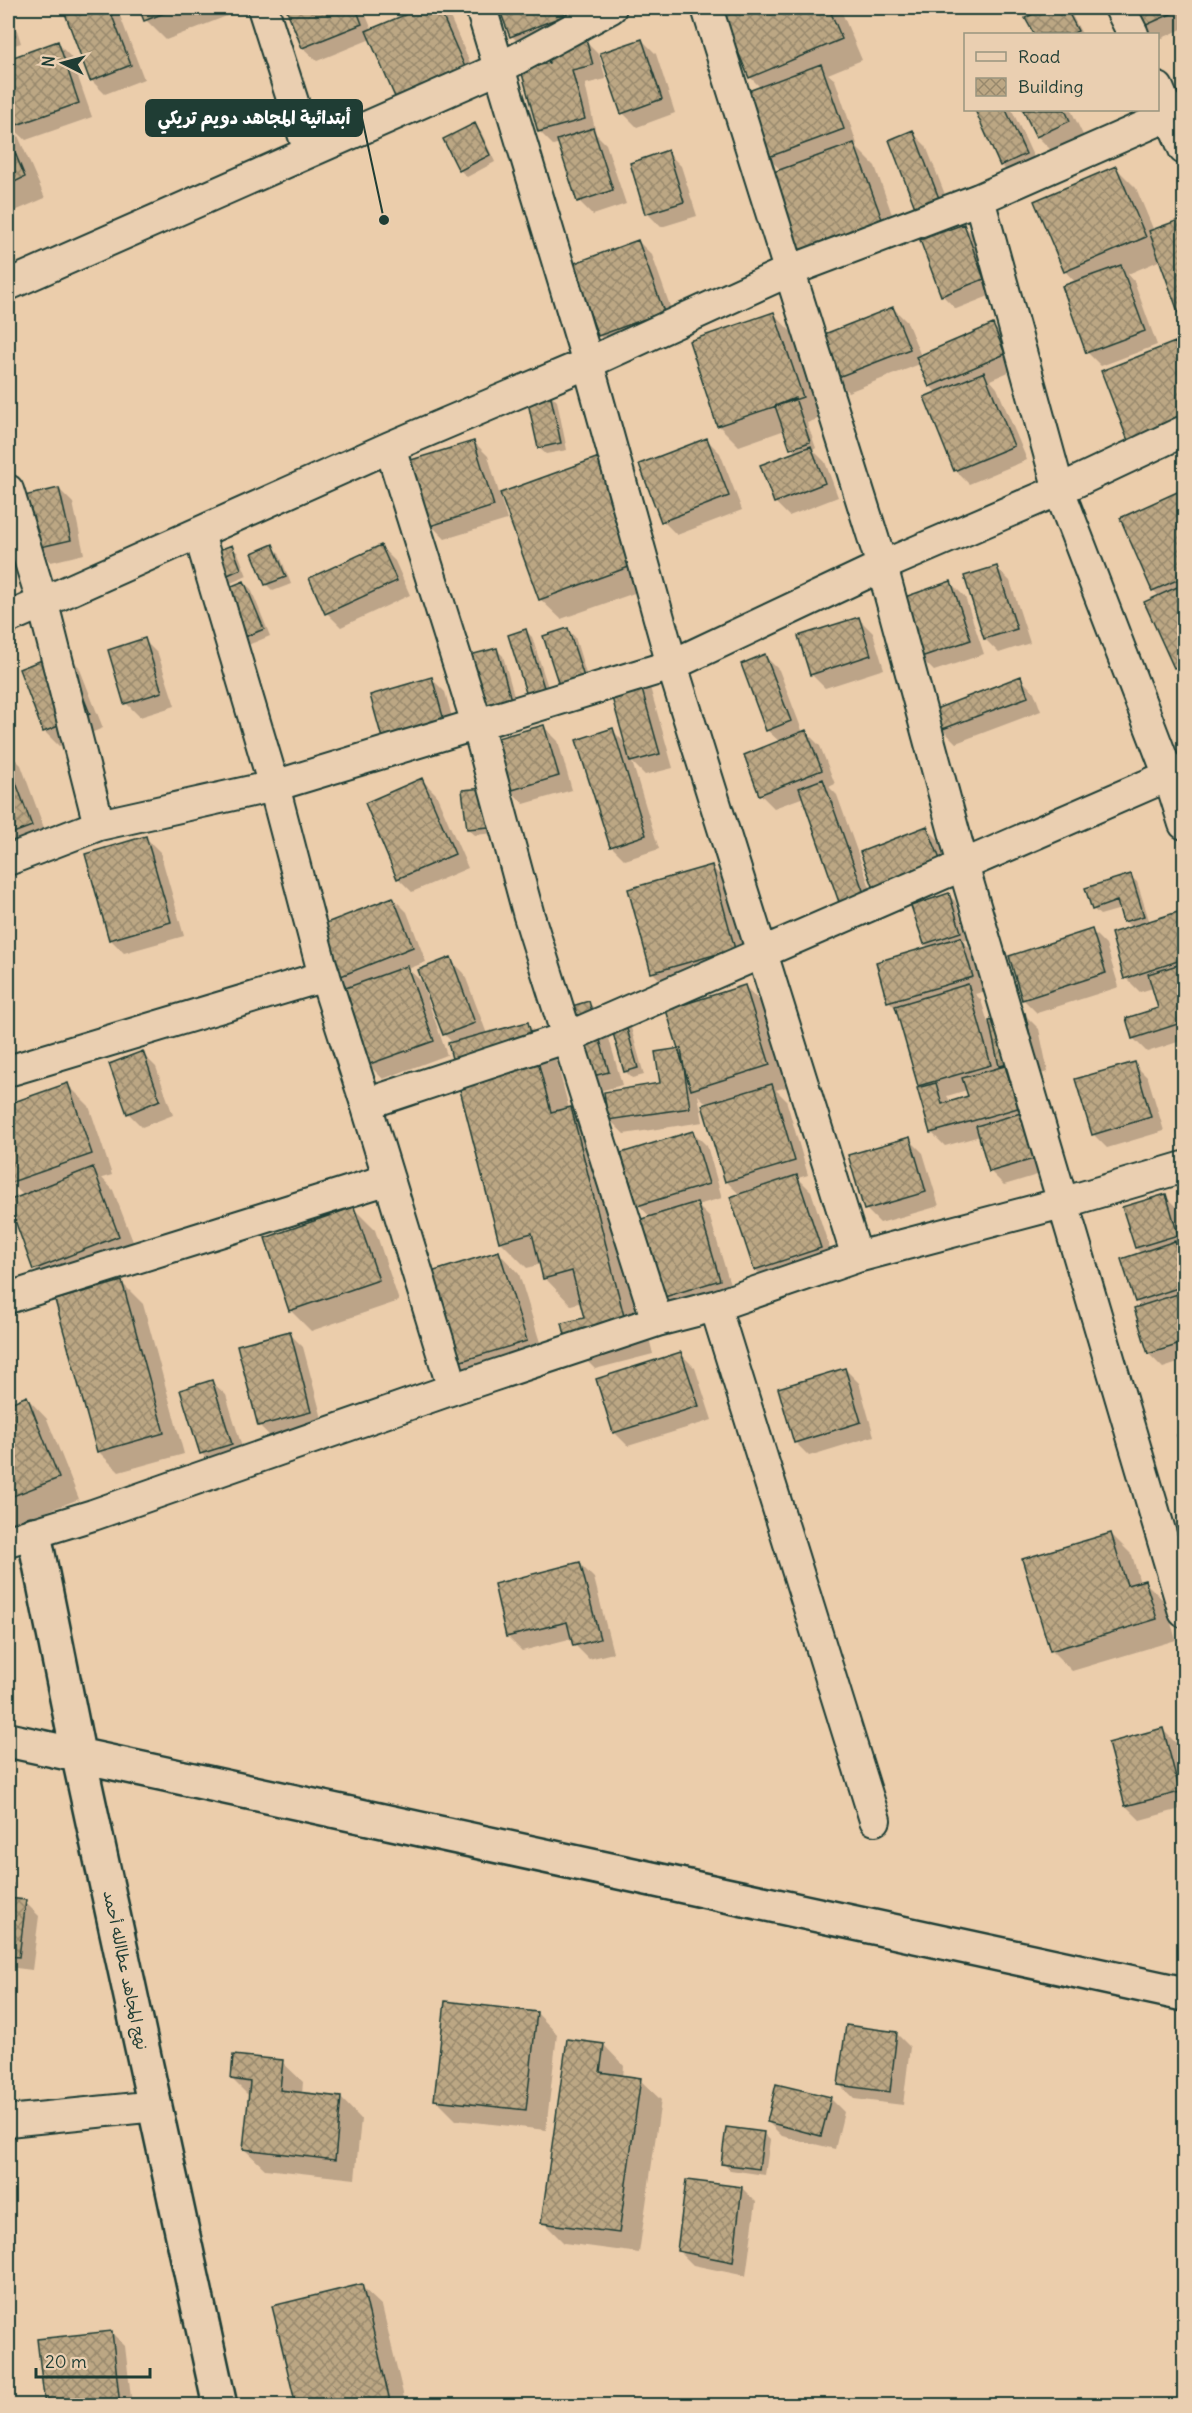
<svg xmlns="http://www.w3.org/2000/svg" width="1192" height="2413" font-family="Delius,'Playpen Sans Arabic',sans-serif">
<defs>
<pattern id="building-cross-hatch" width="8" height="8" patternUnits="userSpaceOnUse" patternTransform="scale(1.5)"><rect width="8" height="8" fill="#bca784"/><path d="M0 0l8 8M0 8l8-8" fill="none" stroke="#98896d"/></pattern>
</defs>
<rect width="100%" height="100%" fill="#ebcdab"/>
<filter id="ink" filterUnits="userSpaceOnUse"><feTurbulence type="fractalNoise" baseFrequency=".0167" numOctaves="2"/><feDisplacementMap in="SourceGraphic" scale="12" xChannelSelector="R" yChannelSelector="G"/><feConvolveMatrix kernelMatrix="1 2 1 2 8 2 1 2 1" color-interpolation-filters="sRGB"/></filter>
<g filter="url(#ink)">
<path fill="#0003" fill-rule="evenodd" d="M8,8H10L21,43L8,47Z
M64,8H117L144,79L105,94L91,80Z
M141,8H247L166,40L146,20Z
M287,8H363L372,30L425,8H441L450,17L478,81L410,110L396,96L371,39L317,61L303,48Z
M500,8H588L526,50L512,36Z
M733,8H840L862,60L828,74L835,80L857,144L854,145L875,166L902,243L782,171L767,157L761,88L750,77L723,12Z
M927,8H956L936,16Z
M1024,8H1068L1082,34H1035L1027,19L1032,16Z
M1124,8H1184V28L1158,40V34H1138Z
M642,40L656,54L675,113L637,127L623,113Z
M585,41L599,55L606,79L585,84L596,134L606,144L626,204L593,215L579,201L560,143L553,145L539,131L551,64Z
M57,43L71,57L92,117L26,140L16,131L45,198L8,214V60Z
M977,110H1012L1039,169L1015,179L1001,165Z
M1025,110H1071L1083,135L1051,150L1037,136Z
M474,125L481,132L495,162L467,177L460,170Z
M912,132L926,146L953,215L891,140Z
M667,152L681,166L697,216L661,227L647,213Z
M1116,168L1136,188L1154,231L1184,219V321L1161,260L1128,274L1134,281L1157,345L1101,366L1087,352L1076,283L1065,271Z
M964,226L978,240L997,293L956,309L942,295Z
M638,241L652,255L677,326L613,349L599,335Z
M893,308L907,322L921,356L992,325L1006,339L1018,368L990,380L997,388L1027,460L969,484L955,470L937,393L930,386L920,364L848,392L834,378Z
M774,314L794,335L823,417L807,423L816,448L813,450L825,462L838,497L789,516L775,502L796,453L792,448L785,430L739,446L718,425Z
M1174,344L1184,354V444Z
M550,394L557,401L567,450L546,454L539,448Z
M706,439L720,453L742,510L677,535L663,521Z
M474,442L488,456L507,520L445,539L431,525Z
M599,459L657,585L561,619L540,599Z
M59,489L73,503L84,554L51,562L37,548Z
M1184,491V677L1175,668L1160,597L1153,590L1122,519Z
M272,546L279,553L291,584L273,591L266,584Z
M231,547L238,553L247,576L226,585L220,578Z
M381,547L395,561L410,595L341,627L327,613Z
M996,567L1010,581L1030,643L999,653L985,639Z
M244,583L251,589L270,636L248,645L241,638Z
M951,583L965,597L984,654L934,671L920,657Z
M859,619L873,633L884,669L825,688L811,674Z
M525,630L532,637L552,700L536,705Z
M568,630L575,637L589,684L567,691Z
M144,640L158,654L175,706L140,717L126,703Z
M496,649L503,656L517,706L493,713Z
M65,653L79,667L103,728L59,746L45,732L21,670Z
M765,656L779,670L803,733L806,732L820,746L835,784L829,787L837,795L878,910L855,918L804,797L774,808L760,794L780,742L767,730Z
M607,677L649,684L673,768L645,775L632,762L659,849L625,860L611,846L612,730L626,744Z
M431,678L445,692L458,738L399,756Z
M1020,678L1034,692L1041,711L956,743L942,729Z
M544,727L558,741L572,790L524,804L510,790Z
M8,752L21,765L51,847L8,863Z
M422,780L436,794L468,868L412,892L398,878Z
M484,789L495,833L475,835L468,829Z
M927,828L941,842L956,881L891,907Z
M146,838L160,852L184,936L124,953L110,939Z
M712,867L732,888L755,969L673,992L652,972Z
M1130,876L1137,882L1150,923L1181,913L1184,916V1040L1147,1052L1133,1038L1160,1009L1153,988L1140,992L1126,978L1132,928L1125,921L1121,909L1100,915L1093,909Z
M948,895L955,901L967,939L962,940L974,953L986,991L975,994L981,1000L988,1023L1025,1015L1039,1029L1048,1072L1018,1079L1047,1172L1004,1185L990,1171L980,1136L945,1146L931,1132L922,1088L897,1010L889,1001L929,948L925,944ZM967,1090L969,1097L951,1103L947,1096Z
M393,898L407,912L426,962L408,969L421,981L447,1055L383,1079L369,1065L348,989L337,977Z
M1092,931L1106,945L1119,987L1037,1013L1023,999Z
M450,959L464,973L487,1034L527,1024L554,1050L569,1109L597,1135L653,1354L595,1369L568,1342L586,1319L582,1302L571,1305L545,1278L541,1264L527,1268L500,1241L453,1043L444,1034Z
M745,986L765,1007L790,1086L776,1090L786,1100L808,1175L798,1178L811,1191L834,1262L769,1283L755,1269L740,1195L727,1182L704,1106L708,1105L698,1095L703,1122L624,1134L609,1119L662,1085L680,1050Z
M589,1003L603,1017L622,1085L596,1092Z
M627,1013L644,1075L632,1078L625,1071Z
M142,1053L156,1067L173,1115L142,1127L128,1113Z
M1134,1064L1148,1078L1164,1131L1107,1148L1093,1134Z
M68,1085L89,1106L112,1175L102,1178L113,1190L139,1257L55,1290L35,1269L24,1196L10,1182L8,1175V1106Z
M693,1132L707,1146L722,1198L697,1205L710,1218L733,1294L674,1312L660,1298L651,1218L639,1205Z
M909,1139L923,1153L939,1206L880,1223L866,1209Z
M1165,1196L1179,1210L1184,1227V1361L1163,1368L1149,1354L1142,1307L1136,1301L1142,1254L1136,1248L1124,1208Z
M354,1209L375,1230L399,1301L311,1331L290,1310Z
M499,1253L519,1274L546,1362L477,1383L457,1362Z
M122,1283L143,1304L184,1454L119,1472L98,1451Z
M289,1333L303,1347L324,1426L274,1440L260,1426L239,1346Z
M681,1354L695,1368L712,1420L628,1446L614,1432Z
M845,1369L859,1383L874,1436L809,1456L795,1442Z
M212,1382L226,1395L245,1457L215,1467L201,1453Z
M27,1398L47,1419L79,1499L8,1526V1406Z
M1111,1534L1132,1555L1140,1583L1144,1581L1165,1602L1176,1640L1072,1671L1051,1650Z
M580,1564L594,1578L613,1653L589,1659L575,1645L573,1638L522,1651L508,1637L495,1585Z
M1163,1730L1177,1744L1184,1774V1808L1140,1820L1126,1806Z
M8,1878L14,1884L12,1900L25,1902L39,1916L32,1970L8,1967Z
M537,2013L557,2034L546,2130L456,2120L435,2099Z
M896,2033L910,2047L903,2105L854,2099L840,2085Z
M604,2045L624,2066L623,2077L640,2080L661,2100L639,2253L564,2243L543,2222Z
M282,2062L303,2082L302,2094L341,2098L361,2119L355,2179L265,2169L244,2149L250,2097L232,2079Z
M830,2098L844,2112L835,2149L782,2136L768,2122Z
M764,2134L770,2140L765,2175L730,2170L723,2163Z
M742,2188L756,2202L746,2276L693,2265L679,2251Z
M361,2286L382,2306L406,2406H297Z
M111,2332L125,2346L132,2406H46Z"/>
<path fill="url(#building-cross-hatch)" stroke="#1f3d34" stroke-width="1.5" d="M63,8H109L131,65L90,81Z
M139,8H177L144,21Z
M286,8H356L362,24L302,48Z
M421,8H439L465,67L395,97L366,31Z
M499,8H581V9L510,37Z
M729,8H829L842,39L749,78L721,11Z
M1045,8H1066L1078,31L1072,34H1034L1025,18Z
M1122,8H1184L1133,31Z
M8,12L15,36L8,38Z
M586,39L593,65L572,70L585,119L538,132L521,70L549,63L546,50Z
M642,39L662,99L621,114L600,53Z
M58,41L79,103L11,127L8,118V59Z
M821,64L844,129L766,158L743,93Z
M975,110H1006L1026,154L1000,166Z
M1023,110H1065L1070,121L1036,137Z
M475,123L490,155L459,171L443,139Z
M593,128L613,190L577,202L557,140Z
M913,130L940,201L916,210L889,140Z
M8,136L25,177L8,185Z
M854,143L883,222L796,254L768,174Z
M668,150L684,202L645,214L630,163Z
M1116,166L1146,237L1064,272L1034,201Z
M1184,218V319L1181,320L1149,231Z
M964,224L984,279L941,296L920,240Z
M638,240L664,312L598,336L572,264Z
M1121,265L1145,331L1086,353L1062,286Z
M893,307L910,349L833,379L817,337Z
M774,312L803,397L717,426L689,341Z
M993,324L1005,354L929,387L916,357Z
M1175,342L1184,368V425L1130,446L1101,371Z
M984,372L1014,446L954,471L924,397Z
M550,393L561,443L538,448L527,398Z
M795,398L810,442L790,449L775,406Z
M707,438L729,496L661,522L639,464Z
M474,441L494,506L430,526L411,460Z
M811,446L825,483L774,503L760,465Z
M599,457L637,564L539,600L500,493Z
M59,488L71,540L36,548L24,496Z
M1184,489V577L1152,591L1120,518Z
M273,544L286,577L265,585L252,553Z
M232,545L241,569L219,579L209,554Z
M381,545L397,581L325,614L309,578Z
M997,566L1017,629L984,639L964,576Z
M244,581L264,629L240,639L220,591Z
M951,581L971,640L918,658L899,599Z
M1184,584V664L1174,668L1144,602Z
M859,617L871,655L810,675L798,636Z
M568,628L584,677L559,685L543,636Z
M526,629L546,694L528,699L508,635Z
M145,638L162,692L124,704L108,650Z
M497,648L511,700L485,707L470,655Z
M65,651L90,714L43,732L19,669Z
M765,654L791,721L766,731L741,664Z
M636,668L660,754L630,762L606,676Z
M1021,676L1028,697L940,730L933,710Z
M432,677L445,724L383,742L370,695Z
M544,725L559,776L509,791L494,739Z
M613,728L646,835L610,847L576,740Z
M806,730L822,770L759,795L744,755Z
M8,761L32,826L8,835Z
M422,778L455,854L397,879L365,803Z
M823,779L865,896L840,905L799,788Z
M485,788L489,827L467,829L462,790Z
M927,826L943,867L876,894L860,852Z
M146,836L171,922L109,940L85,854Z
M712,865L735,949L651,973L628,889Z
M1131,874L1144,916L1123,922L1117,901L1092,910L1085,888Z
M949,893L961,932L924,944L911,906Z
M393,897L413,947L336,978L316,927Z
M1181,911L1184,921V959L1124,979L1111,933Z
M1092,929L1106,973L1022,1000L1009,956Z
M961,937L973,977L887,1002L876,962Z
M451,957L475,1023L443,1035L418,970Z
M1184,963V1022L1132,1039L1126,1018L1158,1008L1148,974Z
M407,966L434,1041L367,1065L340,990Z
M968,984L991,1065L918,1086L895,1006Z
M745,985L770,1065L691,1090L666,1010Z
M589,1001L609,1072L581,1079L562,1009Z
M620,1004L638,1068L624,1072L606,1008Z
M1025,1013L1035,1058L999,1066L989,1021Z
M528,1022L551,1112L571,1107L627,1328L567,1343L562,1323L584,1318L572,1271L543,1279L532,1233L499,1242L448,1043Z
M681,1048L690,1108L608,1120L604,1092L660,1083L655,1052Z
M143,1051L160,1100L127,1114L109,1064Z
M1135,1062L1151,1117L1092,1135L1075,1079Z
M1005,1066L1018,1108L930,1133L917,1088L936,1083L942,1104L968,1096L962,1078Z
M68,1083L92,1154L9,1183L8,1104Z
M772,1084L795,1161L725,1182L702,1105Z
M1021,1113L1034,1159L989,1172L976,1126Z
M693,1131L709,1184L637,1206L621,1153Z
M910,1137L926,1192L864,1210L848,1155Z
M93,1167L119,1236L33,1270L8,1201Z
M797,1175L821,1248L754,1270L730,1197Z
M1166,1194L1178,1235L1135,1248L1122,1207Z
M697,1202L720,1280L658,1299L635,1221Z
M354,1207L379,1280L289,1311L265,1238Z
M1175,1241L1184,1270V1286L1135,1302L1121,1259Z
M499,1251L527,1341L455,1363L428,1273Z
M122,1281L164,1433L97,1452L55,1300Z
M1184,1292V1343L1148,1354L1134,1308Z
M290,1331L311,1412L258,1426L237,1345Z
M681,1352L699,1406L613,1433L596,1379Z
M845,1368L861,1422L794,1443L778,1388Z
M212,1380L232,1444L200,1454L180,1390Z
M27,1396L59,1478L8,1498V1404Z
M1184,1433V1460L1177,1435Z
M1111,1533L1127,1585L1145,1580L1157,1619L1050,1651L1022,1559Z
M580,1562L600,1639L573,1646L567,1622L506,1637L494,1584Z
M1163,1728L1180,1792L1125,1806L1108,1743Z
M8,1898L26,1900L19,1957L8,1956Z
M445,2001L537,2012L526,2110L434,2100Z
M846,2025L897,2032L890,2092L838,2085Z
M567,2039L604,2044L600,2072L641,2078L619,2233L541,2223Z
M233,2055L283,2060L280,2090L341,2097L335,2160L243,2149L250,2082L231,2079Z
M776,2084L831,2097L821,2136L767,2122Z
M726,2127L764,2132L759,2169L721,2164Z
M686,2180L742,2187L733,2262L677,2251Z
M362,2284L390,2401L372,2406H296L272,2306Z
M112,2331L120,2406H45L37,2339Z"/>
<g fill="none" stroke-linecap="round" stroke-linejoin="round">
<g stroke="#1f3d34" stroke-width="34">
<path id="minor" d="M263,8L309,152
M481,8L588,363L672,665L857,1257
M707,8L882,566L963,865L1184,1612
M1120,8L1133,34
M1158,88L1184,149
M979,199L1059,490L1169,776L1184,824
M8,285L500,68L611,8
M390,447L478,727L529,916L657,1321
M8,490L43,604L99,825L274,786L672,665L882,566L1059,490L1184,431
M199,534L274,786L320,961L366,1104L453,1389
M8,618L390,447L588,363L789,271L979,199L1184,109
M8,860L99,825
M8,1071L325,976
M366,1104L568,1037L1184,769
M8,1298L389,1179
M715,1306L875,1820
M8,1541L93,1515L453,1389L657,1321L715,1306L857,1257L1062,1203L1184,1167
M8,2121L156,2106"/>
</g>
<g stroke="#1f3d34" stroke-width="38">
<path id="tertiary" d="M34,1534L78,1753L220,2406
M8,1740L1184,1994"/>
</g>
<use href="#minor" stroke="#eacfb1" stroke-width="30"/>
<use href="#tertiary" stroke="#eacfb1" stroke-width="33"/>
</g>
</g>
<g text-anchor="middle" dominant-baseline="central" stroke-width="4.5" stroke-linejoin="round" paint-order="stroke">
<g font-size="16" fill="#1f3d34" stroke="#eacfb1">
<text transform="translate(126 1970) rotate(78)">نهج المجاهد عطاالله أحمد</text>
</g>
</g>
<path fill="none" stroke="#1f3d34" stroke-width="2" d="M384 220L362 118"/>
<circle fill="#1f3d34" stroke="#eacfb1" stroke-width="2" cx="384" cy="220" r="6"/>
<rect fill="#1f3d34" stroke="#1f3d34" stroke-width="2" x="146" y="100" width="216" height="36" rx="6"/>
<g font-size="18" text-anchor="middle" font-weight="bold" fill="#fff">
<text x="254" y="124">أبتدائية المجاهد دويم تريكي</text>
</g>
<rect width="1192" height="2413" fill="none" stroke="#eacfb1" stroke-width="30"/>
<rect x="15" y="15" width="1162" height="2383" fill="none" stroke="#1f3d34" stroke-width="2" filter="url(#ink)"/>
<rect x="964" y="33" width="195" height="78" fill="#eacfb1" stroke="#99957f" stroke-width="1.5"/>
<rect x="976" y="52" width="30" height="9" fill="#eacfb1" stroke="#99957f" stroke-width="1.5"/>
<text x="1018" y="63" font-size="18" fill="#1f3d34">Road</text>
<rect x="976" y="78" width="30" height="18" fill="url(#building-cross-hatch)" stroke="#99957f" stroke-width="1.5"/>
<text x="1018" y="93" font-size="18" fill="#1f3d34">Building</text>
<g transform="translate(63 63) rotate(276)" stroke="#eacfb1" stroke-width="4.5" paint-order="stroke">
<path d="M0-4.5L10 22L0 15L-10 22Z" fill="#1f3d34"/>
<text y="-9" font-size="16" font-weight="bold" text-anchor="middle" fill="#1f3d34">N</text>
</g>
<path d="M36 2368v9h114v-9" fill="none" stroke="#1f3d34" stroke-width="3"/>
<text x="45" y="2368" font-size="18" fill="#1f3d34" stroke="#eacfb1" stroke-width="4.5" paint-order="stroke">20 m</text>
</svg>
